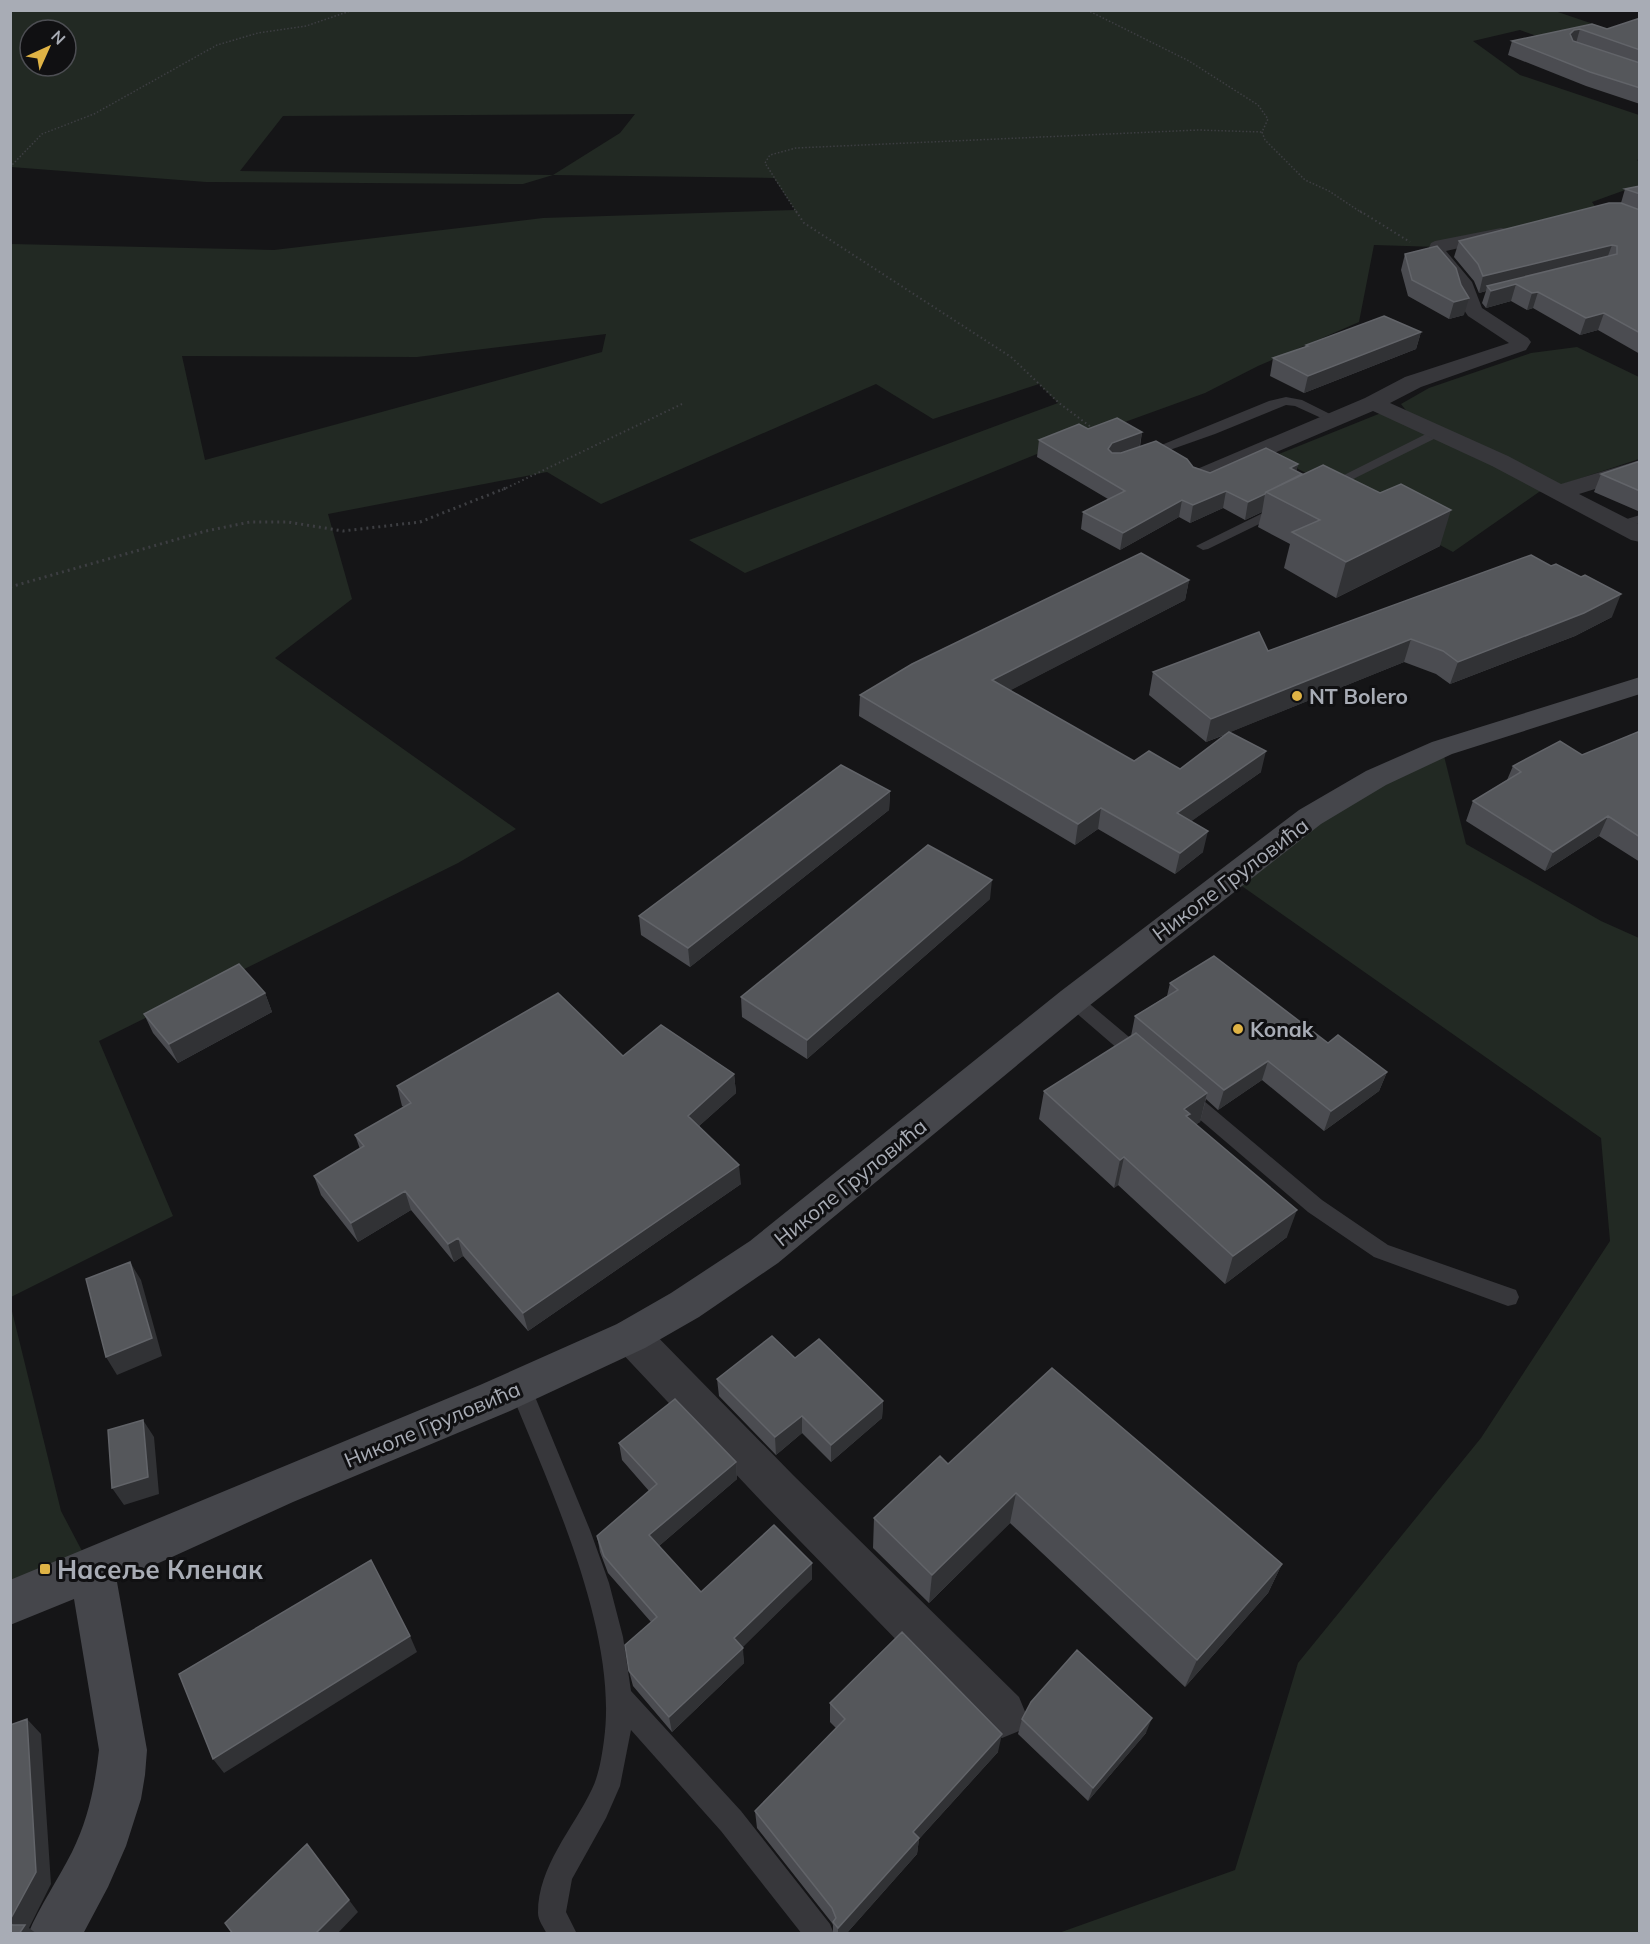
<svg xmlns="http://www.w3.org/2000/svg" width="1650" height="1944" font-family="Mulish,sans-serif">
<rect width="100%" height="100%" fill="#151517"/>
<path fill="#222923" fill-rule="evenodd" d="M1552,10L1608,29L1556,43L1520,30L1473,41L1520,75L1639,115V159L1637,160L1639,162V185L1592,202L1599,212L1438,247L1374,245L1359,322L1258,366L1205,393L1042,452L745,573L689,540L1058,403L1039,384L933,419L876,384L601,504L547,472L328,514L352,599L275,658L516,829L458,863L99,1041L173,1216L11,1297V244L274,250L543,218L795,210L774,178L553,175L523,184L206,182L11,167V11ZM30,30H66V66H30ZM635,114L620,133L553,175L240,171L283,116ZM606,334L602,352L205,460L182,356L417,357Z
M1577,347L1639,377V459L1539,492L1453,552L1274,456L1391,409L1408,413L1401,404L1429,388L1531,353Z
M1442,748L1466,844L1601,921L1639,938V1933L1056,1934L1235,1870L1298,1663L1481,1438L1610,1241L1601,1138L1229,877Z
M10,1303L61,1511L92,1570L10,1603Z"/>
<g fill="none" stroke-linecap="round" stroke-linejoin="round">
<path stroke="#3d3e42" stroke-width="1.5" stroke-dasharray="1.5 2" stroke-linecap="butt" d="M1087,10L1189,61L1258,105L1268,119L1262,132L1265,140L1305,180L1329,191L1362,213
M10,167L42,134L94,114L217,45L258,33L306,26L353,10
M797,213L765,163L770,155L796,148L1198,130L1262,132"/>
<path stroke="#3d3e42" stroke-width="2" stroke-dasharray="1.5 3" stroke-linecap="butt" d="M796,211L804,223L1011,357L1059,403L1095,430
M1360,211L1410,242
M502,490L682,404"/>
<path stroke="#3d3e42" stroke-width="3" stroke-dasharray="2 4" stroke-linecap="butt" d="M10,587L206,531L250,522H288L343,531L420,522L506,488"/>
<path fill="#37373b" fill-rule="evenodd" d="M1286,397L1302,400L1340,419L1334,423L1330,422L1295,406L1286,405L1215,434L1147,458H1139L1137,455L1269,401Z
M1436,429L1442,433L1440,436L1329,491L1324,492L1318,488Z
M1283,503L1288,504L1289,507L1288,510L1208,549L1203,550L1196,546Z
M1640,515V523L1622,529L1615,525L1617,522Z
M1073,993L1079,995L1147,1052L1149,1057L1147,1062L1140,1064L1133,1062L1067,1005L1064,1000L1067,995Z
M1184,1088L1191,1090L1322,1200L1388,1245L1516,1290L1519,1297L1516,1304L1508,1306L1374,1257L1308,1212L1177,1100L1174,1095L1177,1090Z
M520,1377L528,1380L531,1387L590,1530L609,1583L623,1637L631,1691L741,1811L830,1924L834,1934H802L721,1831L631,1730L620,1786L606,1818L572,1879L566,1912L577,1934H547C544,1928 538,1920 538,1913C538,1866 573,1829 592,1789C599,1775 602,1755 604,1740C619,1632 549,1486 509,1387L512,1380Z"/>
<path fill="#37373b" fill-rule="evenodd" d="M1501,228L1507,229L1510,233L1507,237L1446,251L1472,282L1482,308L1528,338L1531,342L1526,350L1421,387L1390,403L1508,456L1561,484L1640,460V475L1579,494L1640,525V542L1631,540L1492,466L1373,411L1206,482L1198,484L1190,482L1186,477L1190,472L1365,398L1405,377L1509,343L1468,316L1458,301L1453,283L1427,252L1431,243L1435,241Z
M631,1318L645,1324L793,1475L1019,1697L1026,1714L1019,1731L1002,1738L985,1731L763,1503L617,1348L611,1336L617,1324Z"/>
<path fill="#45464b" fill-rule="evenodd" d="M1640,677V694L1452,754L1386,785L1321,824L1085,1009L778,1263L699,1317L645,1348L510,1411L293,1502L117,1582L147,1750L145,1775L141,1799L126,1846L108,1887L83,1934H28C40,1905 58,1880 72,1852C88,1820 95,1786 99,1750L74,1599L10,1625V1580L480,1385L617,1324L671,1293L750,1241L1061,991L1299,810L1366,771L1432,742Z"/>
</g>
<path fill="#4b4c51" d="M1640,18V104L1586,86L1508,55L1512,41L1592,24L1607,29Z
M1640,186V354L1598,330L1580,335L1533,308L1527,310L1511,301L1486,308L1482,303L1486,291L1479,293L1474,281L1454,257L1459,241L1621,203L1625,189Z
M1437,246L1464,315L1449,319L1408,296L1401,270L1405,254Z
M1421,332L1416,349L1304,393L1270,376L1273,358L1305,347L1306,345Z
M1088,429L1142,432L1140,447L1210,473L1298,464L1296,471L1440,546L1336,598L1284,568L1290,544L1258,527L1262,512L1245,520L1223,508L1190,523L1179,517L1120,550L1081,529L1083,512L1108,499L1037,457L1039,440Z
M1640,461V511H1638L1594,492L1601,474Z
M1189,580L1185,600L1010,690L1134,761L1180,769L1227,734L1206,742L1149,695L1153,672L1268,651L1612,617L1575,636L1450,684L1436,674L1404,662L1230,732L1261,772L1191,821L1203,852L1175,874L1098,829L1075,845L859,716L860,695Z
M1640,731V862L1599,836L1545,871L1466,821L1473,801L1507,780L1513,766L1582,755Z
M890,791L889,810L690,967L641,935L639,916Z
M990,899L807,1059L742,1017L741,997Z
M1170,983L1328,1043L1387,1072L1379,1091L1324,1131L1262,1080L1218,1110L1206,1099L1200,1122L1196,1124L1287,1237L1225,1284L1118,1185L1114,1188L1039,1119L1044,1091L1131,1036L1135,1016L1167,996Z
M265,993L272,1012L178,1063L153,1033L144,1014Z
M623,1056L734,1074L736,1093L699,1126L741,1184L528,1331L463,1256L454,1262L411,1210L358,1242L321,1195L314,1176L360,1149L355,1135L404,1107L402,1106L397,1086Z
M795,1358L883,1401L882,1418L831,1462L802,1433L776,1455L719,1396L717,1379Z
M619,1443L736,1462L737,1479L659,1546L701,1592L812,1579L742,1647L744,1663L672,1732L633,1686L629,1671L651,1622L608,1573L600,1552L597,1536L649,1491L622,1460Z
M948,1464L1282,1564L1268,1593L1185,1687L1010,1523L929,1603L873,1548L874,1518Z
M830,1703L998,1752L919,1839L917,1854L846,1934H833V1925L832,1923L757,1828L755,1811L836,1728L830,1722Z
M1022,1719L1146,1733L1088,1801L1018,1734Z"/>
<path fill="#313235" d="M1580,29L1576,43L1570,44V34L1574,30Z
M1612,245L1606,261L1487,286L1486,291L1479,293L1483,276Z
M1516,284L1511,301L1486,308L1491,291Z
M1538,292L1533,308L1527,310L1532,293Z
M1469,298L1464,315L1449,319L1454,302Z
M1604,313L1598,330L1580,335L1586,318Z
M1421,332L1416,349L1304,393L1308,376Z
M1142,432L1139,449L1106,466L1108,449L1112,443Z
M1298,464L1294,480L1290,468Z
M1226,491L1223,508L1190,523L1193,505Z
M1265,494L1262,512L1245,520L1248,502Z
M1182,500L1179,517L1120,550L1123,533Z
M1451,510L1440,546L1336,598L1346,562Z
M1189,580L1185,600L990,701L992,680Z
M1621,594L1612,617L1575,636L1450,684L1458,662Z
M1411,639L1404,662L1206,742L1211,719Z
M1266,751L1261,772L1172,835L1177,813Z
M890,791L889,810L690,967L688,948Z
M1101,808L1098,829L1075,845L1078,824Z
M1608,816L1599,836L1545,871L1553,852Z
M1208,831L1203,852L1175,874L1180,853Z
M992,880L990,899L807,1059V1040Z
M265,993L272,1012L178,1063L169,1044Z
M1268,1061L1262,1080L1218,1110L1224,1090Z
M1387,1072L1379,1091L1324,1131L1331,1111Z
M734,1074L736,1093L689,1135L688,1116Z
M1207,1093L1200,1122L1185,1132L1184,1109Z
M1124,1157L1118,1185L1114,1188L1120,1160Z
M739,1165L741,1184L528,1331L523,1313Z
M405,1191L411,1210L358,1242L351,1223Z
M1297,1210L1287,1237L1225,1284L1233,1256Z
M458,1238L463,1256L454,1262L448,1244Z
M130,1262L141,1280L162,1356L117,1375L106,1357Z
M883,1401L882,1418L831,1462V1445Z
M802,1416V1433L776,1455L775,1437Z
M143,1420L154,1437L159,1494L124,1505L112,1488Z
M736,1462L737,1479L652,1552L649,1535Z
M1016,1493L1010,1523L929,1603L932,1575Z
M812,1563V1579L736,1654L734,1638Z
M1282,1564L1268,1593L1185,1687L1197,1660Z
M410,1636L417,1652L224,1773L213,1759Z
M743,1648L744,1663L672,1732L669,1717Z
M1152,1718L1146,1733L1088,1801L1093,1788Z
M27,1719L41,1734L51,1884L29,1928L37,1934H19L10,1922Z
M1002,1734L998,1752L919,1839L917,1854L846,1934H838V1928L913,1832Z
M317,1857L358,1912L337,1934H315Z"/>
<path fill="#55575b" stroke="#626469" stroke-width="1.5" d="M1640,18V50L1580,29L1574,30L1570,34L1573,41L1640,63V88L1590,72L1512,41L1592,24L1607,29Z
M1640,186V194L1625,189Z
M1609,203H1621L1640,210V333L1604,313L1586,318L1538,292L1532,293L1516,284L1491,291L1487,286L1617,254V246L1612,245L1483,276L1478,264L1459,241Z
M1437,246L1456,268L1461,285L1469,298L1454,302L1412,280L1405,254Z
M1384,316L1421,332L1308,376L1273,358L1308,346L1306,345Z
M1117,418L1142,432L1112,443L1108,449L1112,453H1121L1156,441L1187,459L1193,467L1210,473L1266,448L1298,464L1290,468L1302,474L1266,492L1265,494L1248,502L1226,491L1193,505L1182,500L1123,533L1083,512L1125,491L1039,440L1079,424L1088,429Z
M1640,461V491L1601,474Z
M1323,465L1380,493L1401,484L1451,510L1346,562L1292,532L1320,520L1266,492Z
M1141,553L1189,580L992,680L1134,761L1149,751L1180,769L1229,732L1266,751L1177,813L1208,831L1180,853L1101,808L1078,824L860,695L912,664Z
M1531,555L1551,566L1556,564L1581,577L1585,575L1621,594L1584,613L1458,662L1443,651L1411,639L1211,719L1153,672L1259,632L1268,651Z
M1640,731V837L1608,816L1553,852L1473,801L1521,772L1513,766L1560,741L1582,755Z
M841,765L890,791L688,948L639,916Z
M928,845L992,880L807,1040L741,997Z
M1214,956L1328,1043L1338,1035L1387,1072L1331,1111L1268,1061L1224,1090L1135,1016L1178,990L1170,983Z
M239,964L265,993L169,1044L144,1014Z
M558,993L623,1056L661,1025L734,1074L688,1116L739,1165L523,1313L458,1238L448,1244L405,1191L351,1223L314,1176L364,1146L355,1135L411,1103L397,1086Z
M1136,1033L1207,1093L1184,1109L1190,1114L1186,1116L1297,1210L1233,1256L1124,1157L1120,1160L1044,1091Z
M130,1262L152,1338L106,1357L86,1279Z
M772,1336L795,1358L819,1339L883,1401L831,1445L802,1416L775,1437L717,1379Z
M1052,1368L1282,1564L1197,1660L1016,1493L932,1575L874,1518L940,1456L948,1464Z
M675,1399L736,1462L649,1535L701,1592L774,1525L812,1563L734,1638L743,1648L669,1717L629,1671L625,1645L657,1617L604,1556L597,1536L657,1484L619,1443Z
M143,1420L148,1477L112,1488L108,1430Z
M371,1560L410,1636L213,1759L179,1674Z
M902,1632L1002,1734L913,1832L919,1838L838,1928L833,1922L836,1918L832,1908L755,1811L845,1719L830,1703Z
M1077,1650L1152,1718L1093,1788L1022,1719L1031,1702Z
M27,1719L36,1872L10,1920V1725Z
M307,1844L349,1900L315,1934H233L225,1923Z
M10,1922L12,1925H25L19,1934H10Z"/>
<g fill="#dfb345" stroke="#101012" stroke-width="2">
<circle cx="1297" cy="696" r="6"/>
<circle cx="1238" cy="1029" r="6"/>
<rect x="39" y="1563" width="12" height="12" rx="3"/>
</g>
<g text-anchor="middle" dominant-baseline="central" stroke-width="6" stroke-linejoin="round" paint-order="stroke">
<g font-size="21" font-weight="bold" fill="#a8acb5" stroke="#101012" text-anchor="start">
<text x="1309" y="696">NT Bolero</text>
<text x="1250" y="1029">Konak</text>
</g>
<g font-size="21" fill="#a8acb5" stroke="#101012">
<text transform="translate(1230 879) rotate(-37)">Николе Груловића</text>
<text transform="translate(850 1182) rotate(-39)">Николе Груловића</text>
<text transform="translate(432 1424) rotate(-23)">Николе Груловића</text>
</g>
<g font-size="26" font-weight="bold" fill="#a8acb5" stroke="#101012" text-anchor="start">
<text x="57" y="1569">Насеље Кленак</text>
</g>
</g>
<rect width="1650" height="1944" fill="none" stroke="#a8acb5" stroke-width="24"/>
<g transform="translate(48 48) rotate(45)"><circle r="28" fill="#101012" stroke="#4d4e53" stroke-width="1.5"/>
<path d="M0-4.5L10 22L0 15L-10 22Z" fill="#dfb345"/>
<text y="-9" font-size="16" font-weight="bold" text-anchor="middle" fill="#a8acb5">N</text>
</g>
</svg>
